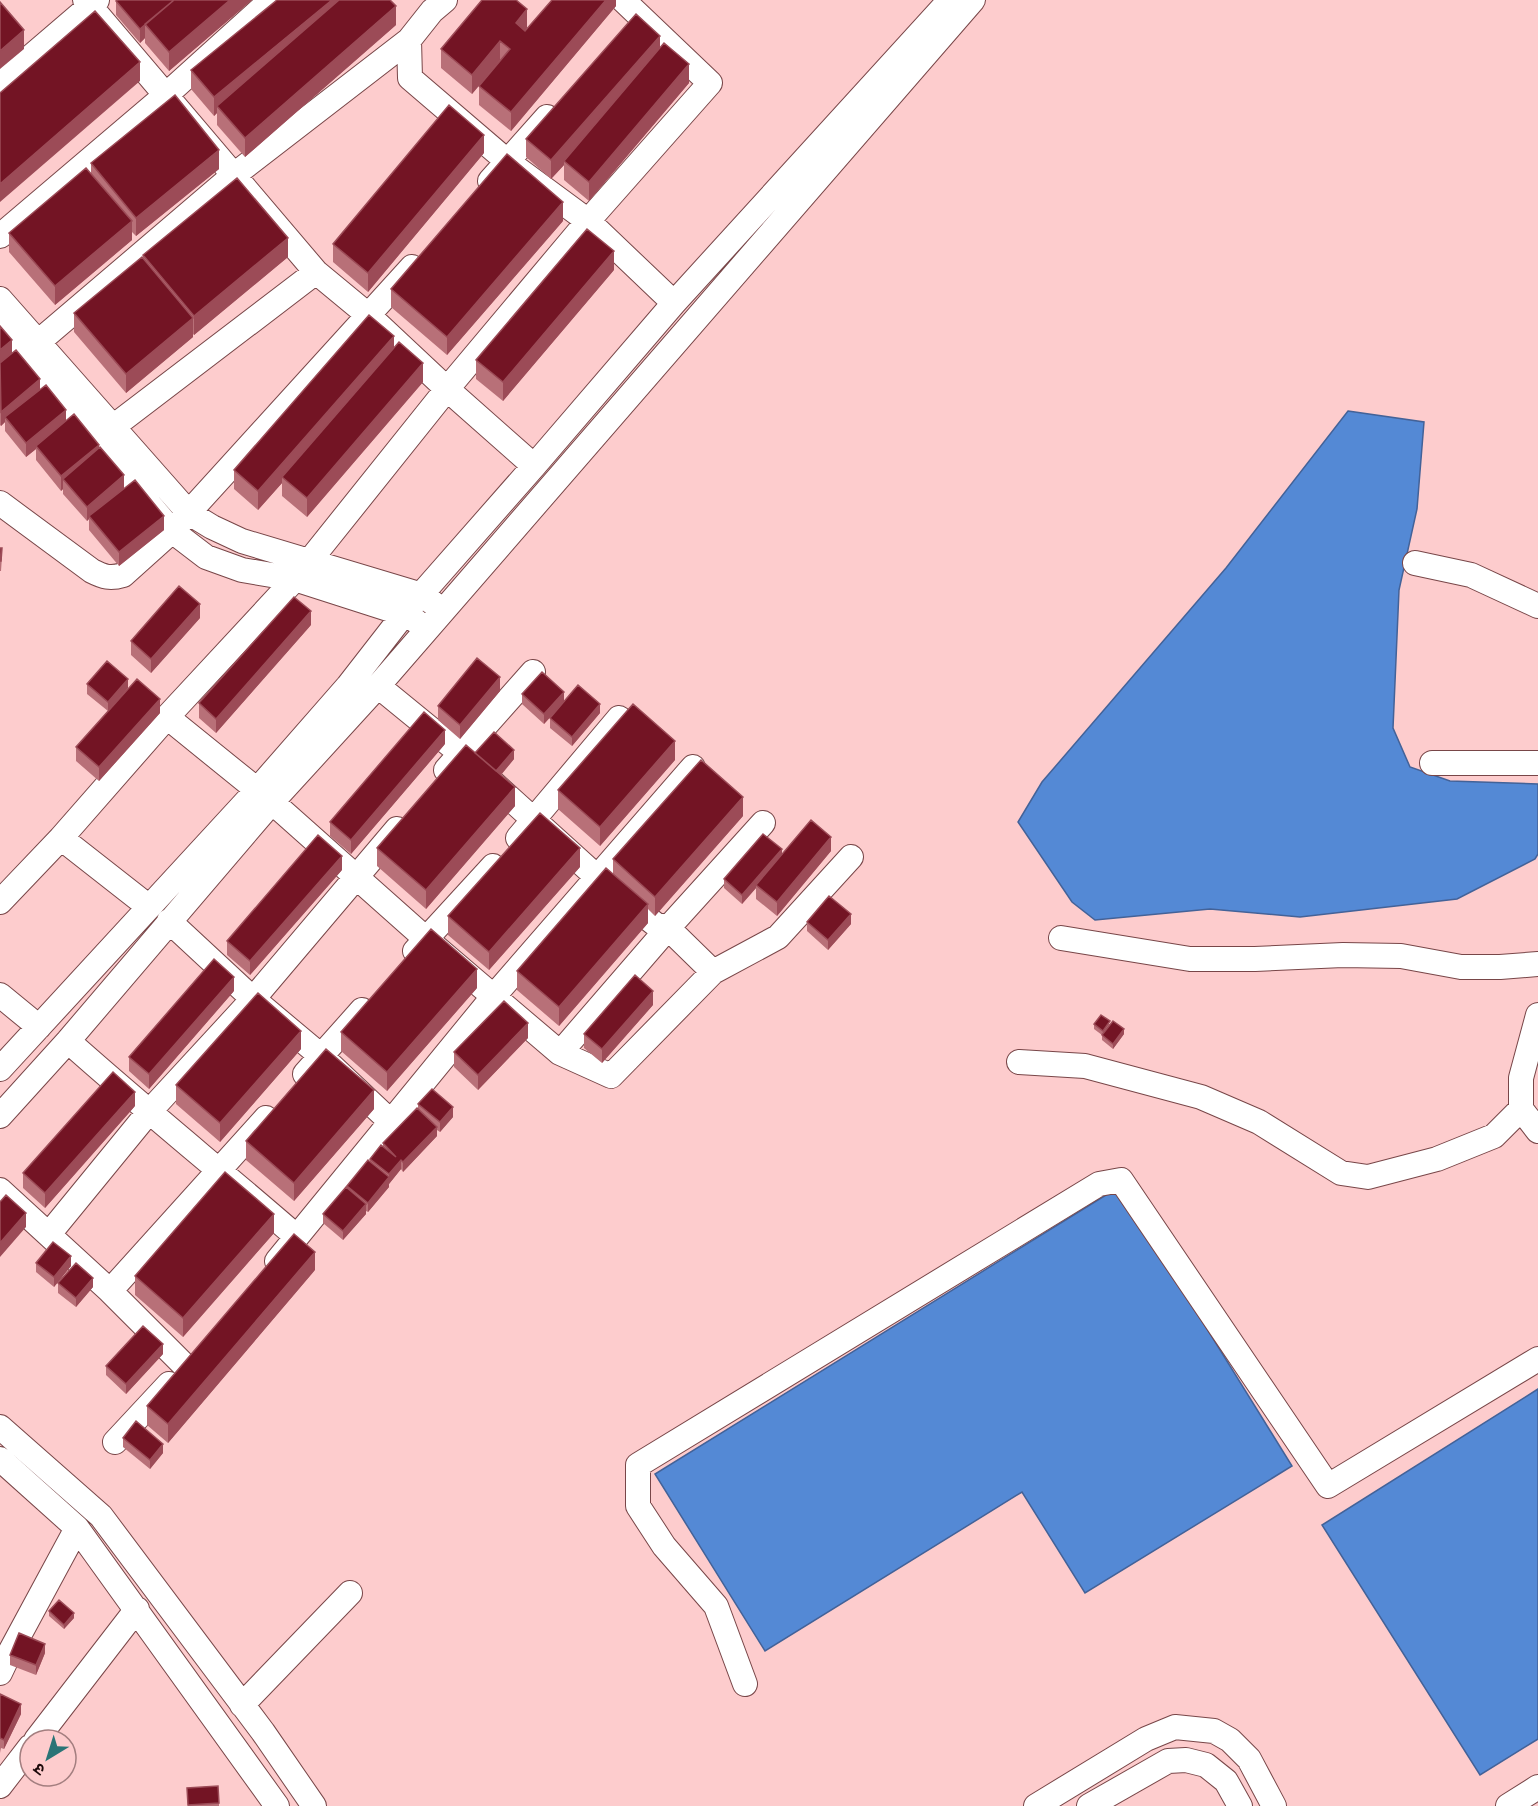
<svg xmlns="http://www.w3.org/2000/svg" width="1538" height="1806" font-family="Lato,'Noto Sans Devanagari',sans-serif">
<rect width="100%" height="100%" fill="#fdcccd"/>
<path fill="#5489d5" stroke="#436298" stroke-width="1.5" d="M1348,411L1424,422L1417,509L1399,590L1393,728L1410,767L1450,781L1538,784V854L1535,859L1457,899L1300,917L1210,909L1095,920L1072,902L1018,822L1042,782L1226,568Z
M1119,1187L1292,1466L1085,1593L1022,1492L765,1651L655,1474Z
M1538,1389V1739L1480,1775L1322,1525Z"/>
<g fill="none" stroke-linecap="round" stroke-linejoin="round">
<g stroke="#784648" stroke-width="26">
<path id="minor" d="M85,0L316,272L368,315L447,389L534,466
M623,0L710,83L588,221L447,389L295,579L167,717L272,802L426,939L560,1053L611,1076L713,972L778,937L851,857
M409,40L410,78L508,162L588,221L674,303
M0,83L97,0
M490,181L547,117
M0,236L166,95L271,0
M0,299L189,513L212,527L242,541L422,595L433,603
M0,329L172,531L206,557L242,570L295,579L404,614L416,621
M23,355L234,175L409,40L432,11L445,0
M101,436L316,272
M0,503L92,571C104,577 110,579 123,575L172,531L412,267
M1415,563L1471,575L1538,606
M378,686L460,753L598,878L640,912L655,924L668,928L713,972
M1432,763H1538
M446,770L533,672
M61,838L149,907
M518,838L619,718
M0,902L61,838L167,717
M169,921L253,999L321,1056L391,1122
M1061,938L1190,959H1255L1343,955L1401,956L1461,967H1500L1538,964
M415,951L493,866
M0,995L39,1027
M68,1041C143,1108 221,1171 297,1237
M560,1053L668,928L763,823
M1019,1062L1085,1066L1201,1097L1259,1122L1341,1173L1368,1177L1437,1159L1494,1136L1521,1109V1078L1538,1015
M0,1069L257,790L348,686L404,614L534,466L674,303L950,0
M305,1074L362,1010
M1521,1109L1538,1131
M0,1116L68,1041L272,802L378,686L973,0
M0,1190L110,1291L185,1366
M49,1234L148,1113L253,999L397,829
M277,1261L493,997L693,767
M110,1291L266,1118
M0,1427L101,1516L263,1732L314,1806
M115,1442L169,1384
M0,1459L77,1528L277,1806
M0,1673L9,1654L77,1528
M745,1684L716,1606L664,1546L638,1506V1465L1099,1184L1121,1180L1328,1486L1538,1359
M242,1705L350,1593
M36,1740L137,1609
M0,1786L30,1747
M1036,1806L1146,1739L1175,1727L1214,1731L1230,1740L1249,1759L1274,1806
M1089,1806L1168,1761L1186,1760L1206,1765L1226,1781L1240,1806
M1508,1806L1538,1787"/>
</g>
<use href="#minor" stroke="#fff" stroke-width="24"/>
</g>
<path fill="#b87078" d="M252,0L169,71L145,43V38L140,43L116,15V1Z
M616,0V6L511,131L479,105V86L501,60L472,94L441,68V49L527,28L525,31Z
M396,25L245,157L217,125V113L214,116L191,89V70Z
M660,47L689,83L589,201L564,180V165L551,179L526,157V139Z
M484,153L368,292L333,262V244Z
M91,163L219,169L136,236L132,232V240L55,305L9,252V233L91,174Z
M563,221L447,355L391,307V289Z
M143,255L288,257L194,335L193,334V337L126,393L74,332V313L143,258Z
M614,270L503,401L476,379V360Z
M0,326L12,353L40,389L66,421L99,448L124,488L164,530L119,566L89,530V519L87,521L63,494V489L61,491L36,460V449L26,457L5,431V422L1,426L0,425Z
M394,348L423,382L307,517L282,496V483L258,510L234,489V470Z
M0,548L2,557L1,571H0Z
M200,618L151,673L131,655V641Z
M311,625L216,733L199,718V703Z
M87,684L128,688L117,702L160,713L99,781L76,761V747L108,711L87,694Z
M500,691L460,739L438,720V706Z
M522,694L564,702L544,724L522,704Z
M600,713L572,746L550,728V718Z
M445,744L351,854L330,836V822Z
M475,753L514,759L501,775L515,806L426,909L377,866V848Z
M675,760L600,846L558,809V790Z
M743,816L655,916L648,909V923L559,1026L517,990V971L613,874V859Z
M831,851L777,916L756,899V888L742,904L724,888V879L782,855Z
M580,867L489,970L448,935V916Z
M342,870L250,975L227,955V941Z
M807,922L851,924L828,950L807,931Z
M477,988L387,1091L341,1051V1032Z
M234,991L149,1089L129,1071V1057Z
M653,1005L602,1063L584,1048V1034Z
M1094,1024H1110L1124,1034L1113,1049L1102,1040V1035L1094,1029Z
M528,1038L478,1090L454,1067V1052Z
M301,1049L220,1142L176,1104V1085Z
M418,1104L453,1117L440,1132L437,1130V1136L403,1172L401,1169L389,1184V1187L368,1212L366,1211V1214L343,1240L323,1223V1214L347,1189V1186L370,1161V1159L383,1147V1143L418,1109Z
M135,1106L45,1208L23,1188V1173Z
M374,1109L294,1201L246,1160V1141Z
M274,1233L183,1337L135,1295V1276Z
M36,1263L71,1266L54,1287L36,1272Z
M315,1270L168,1443L147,1425V1406Z
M58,1283L93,1287L76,1307L58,1293Z
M163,1354L126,1394L106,1375V1366Z
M123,1438L163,1453L150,1469L123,1447Z
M49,1611L74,1618L64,1629L49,1616Z
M45,1653L36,1675L10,1665V1655Z
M0,1694L21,1714L4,1749L1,1748L0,1753Z
M187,1788L219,1803V1806H188Z"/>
<path fill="#9c4b57" d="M230,0H252L169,71V52Z
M332,0H348L217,106V113L214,116V97Z
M606,0H616V6L511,131V112Z
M396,6V25L245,157V138Z
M527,9V28L516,42V23Z
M145,24V38L140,43V29Z
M24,30V49L0,69V51Z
M660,36V55L564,161V165L551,179V160Z
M500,41V60L472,94V75Z
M140,62V81L0,202V184Z
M689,64V83L589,201V182Z
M484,135V153L368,292V273Z
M219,150V169L136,236V218Z
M563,202V221L447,355V337Z
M132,221V240L55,305V286Z
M288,238V257L194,335V316Z
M614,251V270L503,401V382Z
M193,318V337L126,393V374Z
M394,336V355L282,477V483L258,510V491Z
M12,340V355L0,364V350Z
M423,363V382L307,517V498Z
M40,379V393L5,417V422L1,426V412Z
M66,410V425L36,446V449L26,457V443Z
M99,445V459L63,479V489L61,491V476Z
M124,475V489L89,516V519L87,521V507Z
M164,516V530L119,566V552Z
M200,604V618L151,673V659Z
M311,611V625L216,733V719Z
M500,677V691L460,739V725Z
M128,679V688L108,711V702Z
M564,692V702L544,724V714Z
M160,699V713L99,781V767Z
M600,704V713L572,746V737Z
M445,730V744L351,854V840Z
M675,741V760L600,846V827Z
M514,750V759L495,782V773Z
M515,787V806L426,909V890Z
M743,797V816L655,916V897Z
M831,837V851L777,916V902Z
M580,848V867L489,970V952Z
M782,849V859L756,885V888L742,904V895Z
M342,856V870L250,975V961Z
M648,904V923L559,1026V1007Z
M851,914V924L828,950V940Z
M477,969V988L387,1091V1072Z
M234,977V991L149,1089V1074Z
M653,991V1005L602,1063V1049Z
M528,1023V1038L478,1090V1075Z
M1124,1029V1034L1113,1049V1044Z
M301,1031V1049L220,1142V1123Z
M374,1090V1109L294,1201V1183Z
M135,1092V1106L45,1208V1193Z
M453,1107V1117L440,1132V1122Z
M437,1127V1136L403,1172V1162Z
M401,1160V1169L389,1184V1174Z
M389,1177V1187L368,1212V1203Z
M366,1204V1214L343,1240V1231Z
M26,1213V1227L0,1257V1243Z
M274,1214V1233L183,1337V1318Z
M315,1252V1270L168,1443V1424Z
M71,1256V1266L54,1287V1277Z
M93,1278V1287L76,1307V1298Z
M163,1344V1354L126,1394V1384Z
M163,1444V1453L150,1469V1460Z
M74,1613V1618L64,1629V1625Z
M45,1644V1653L36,1675V1665Z
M21,1704V1714L4,1749V1740Z"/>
<path fill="#731424" stroke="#9c4b57" stroke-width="1.5" d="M118,0H174L140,29L116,1Z
M174,0H230L169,52L145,24Z
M277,0H332L214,97L191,70Z
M339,0H390L396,6L245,138L217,106Z
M482,0H516L527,9L516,23L525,31L552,0H606L511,112L479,86L510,49L500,41L472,75L441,49Z
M0,2L24,30L0,51Z
M95,11L140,62L0,184V93Z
M636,14L660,36L551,160L526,139Z
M664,43L689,64L589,182L564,161Z
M175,95L219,150L136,218L91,163Z
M449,105L484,135L368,273L333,244Z
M507,154L563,202L447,337L391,289Z
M86,168L132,221L55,286L9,233Z
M237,178L288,238L194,316L143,255Z
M587,229L614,251L503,382L476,360Z
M142,257L193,318L126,374L74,313Z
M369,315L394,336L258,491L234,470Z
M0,326L12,340L0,350Z
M399,342L423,363L307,498L282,477Z
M16,350L40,379L1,412L0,363Z
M46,385L66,410L26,443L5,417Z
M74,414L99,445L61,476L36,446Z
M100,447L124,475L87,507L63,479Z
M135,480L164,516L119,552L89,516Z
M0,548H2L1,561H0Z
M179,586L200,604L151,659L131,641Z
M294,597L311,611L216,719L199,703Z
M477,658L500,677L460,725L438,706Z
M107,661L128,679L108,702L87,684Z
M542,672L564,692L544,714L522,694Z
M137,679L160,699L99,767L76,747Z
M578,685L600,704L572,737L550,718Z
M633,704L675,741L600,827L558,790Z
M424,712L445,730L351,840L330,822Z
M494,732L514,750L496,771L475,753Z
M466,745L515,787L426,890L377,848Z
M701,760L743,797L655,897L613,859Z
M540,813L580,848L489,952L448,916Z
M811,820L831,837L777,902L756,885Z
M763,834L782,849L742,895L724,879Z
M318,835L342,856L250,961L227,941Z
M606,868L648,904L559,1007L517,971Z
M829,896L851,914L828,940L807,922Z
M431,929L477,969L387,1072L341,1032Z
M214,959L234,977L149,1074L129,1057Z
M635,975L653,991L602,1049L584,1034Z
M258,993L301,1031L220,1123L176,1085Z
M504,1001L528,1023L478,1075L454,1052Z
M1101,1015L1110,1021L1103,1031L1094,1024Z
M1113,1021L1124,1029L1113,1044L1102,1035Z
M326,1049L374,1090L294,1183L246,1141Z
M113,1072L135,1092L45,1193L23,1173Z
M432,1089L453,1107L440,1122L418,1104Z
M417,1108L437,1127L403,1162L401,1160L389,1174L370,1159L381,1145L396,1157L383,1143Z
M368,1160L389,1177L368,1203L347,1186Z
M225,1172L274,1214L183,1318L135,1276Z
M346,1187L366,1204L343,1231L323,1214Z
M6,1195L26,1213L0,1243V1202Z
M294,1234L315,1252L168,1424L147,1406Z
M53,1242L71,1256L54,1277L36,1263Z
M76,1263L93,1278L76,1298L58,1283Z
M143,1326L163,1344L126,1384L106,1366Z
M136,1421L163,1444L150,1460L123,1438Z
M59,1600L74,1613L64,1625L49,1611Z
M19,1633L45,1644L36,1665L10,1655Z
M0,1694L21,1704L4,1740L0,1738Z
M218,1786L219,1803L188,1805L187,1788Z"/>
<g transform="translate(48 1758) rotate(218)"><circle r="28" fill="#fdcccd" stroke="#a37e7f" stroke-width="1.5"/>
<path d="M0-4.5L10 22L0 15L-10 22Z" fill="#2a7476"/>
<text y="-9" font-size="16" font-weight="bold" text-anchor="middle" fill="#1b0809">उ</text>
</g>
</svg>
